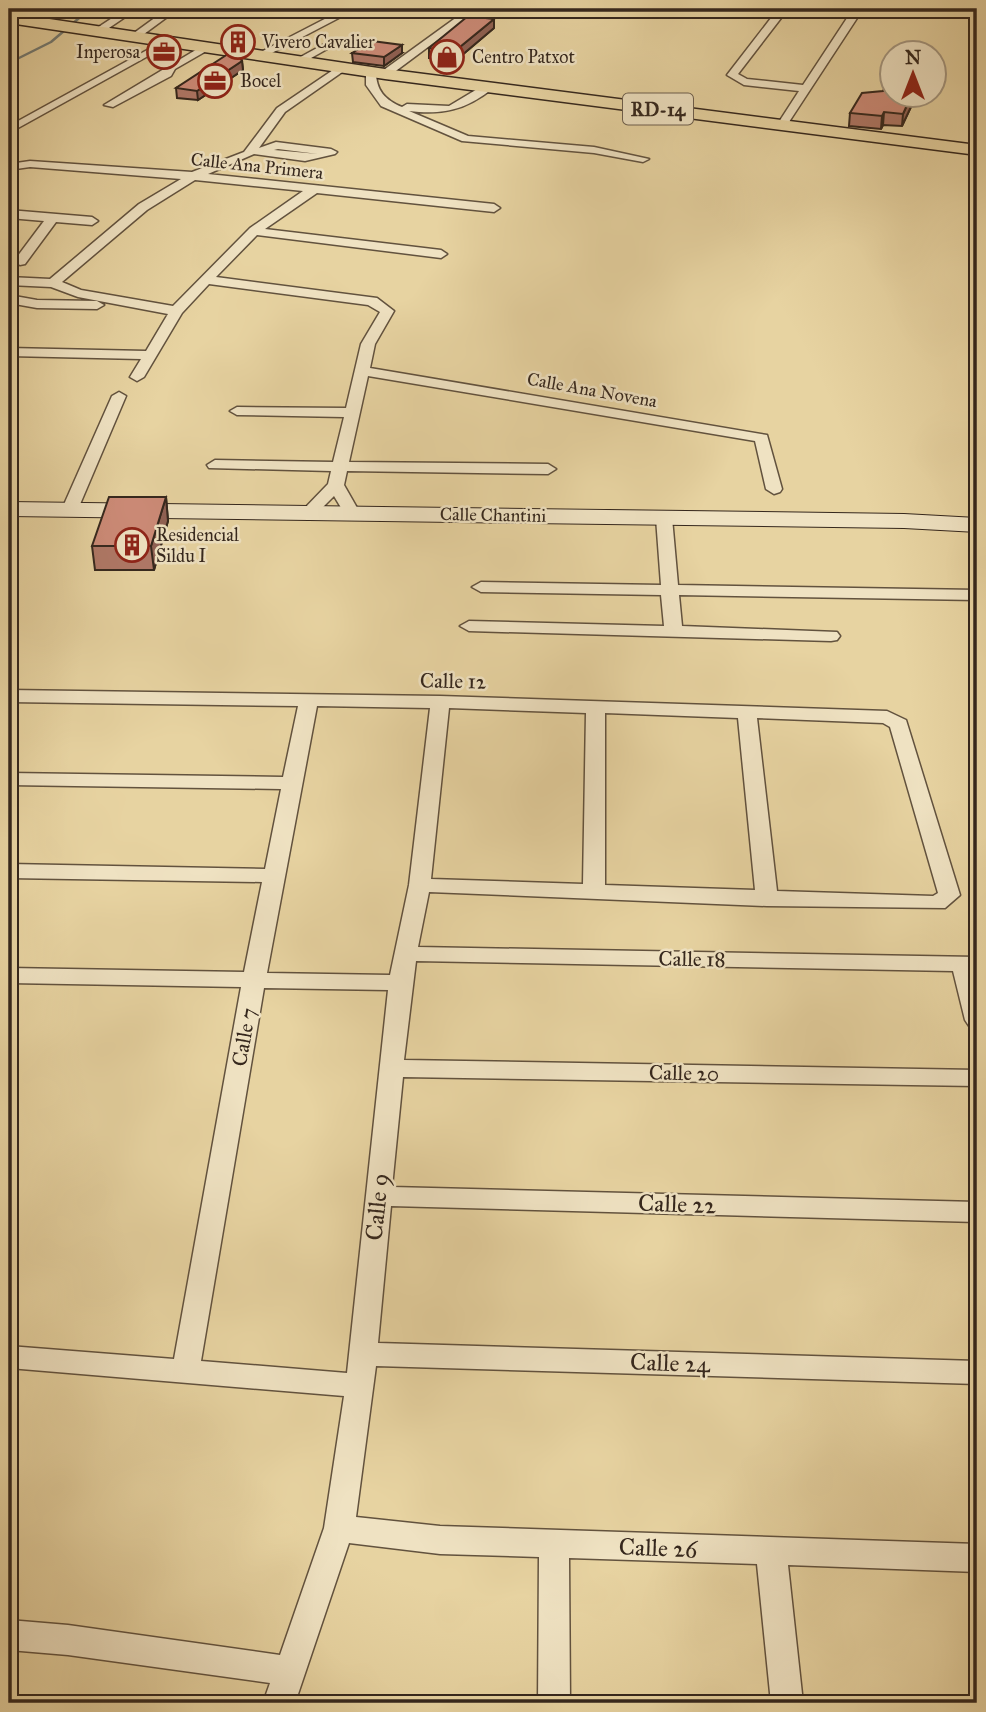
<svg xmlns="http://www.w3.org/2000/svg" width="986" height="1712" font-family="'IM FELL Great Primer',serif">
<rect width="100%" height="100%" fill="#e7d3a1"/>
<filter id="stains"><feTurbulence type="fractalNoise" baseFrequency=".00286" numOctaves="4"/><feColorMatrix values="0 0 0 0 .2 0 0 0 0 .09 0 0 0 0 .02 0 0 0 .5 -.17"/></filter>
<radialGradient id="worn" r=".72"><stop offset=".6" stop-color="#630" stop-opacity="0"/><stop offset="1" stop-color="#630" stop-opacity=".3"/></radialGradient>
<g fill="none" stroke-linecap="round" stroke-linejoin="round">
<path stroke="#737c76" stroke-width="2.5" d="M9,63L51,42L85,13L95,9"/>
<g stroke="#62523e" stroke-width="3">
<path id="street" d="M126,9H137L103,32H97V28Z
M167,9H178L140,37H134V33Z
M344,9H356L266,56L257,54Z
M468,9H479L389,76H381V72Z
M778,9H788L738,74L747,79L803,85L853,9H863L787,125L782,128L777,125L799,91L744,85L727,75Z
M958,9H977V13Z
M169,38L177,40L9,133V126Z
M328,42L336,44L304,62L295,60Z
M199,48L208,50L175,69L171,76L113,107L104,105Z
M339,66L348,68L285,112L259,148L276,142L331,149L337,152L335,154L305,161L254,154L208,174L494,204L500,208L494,212L317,193L265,229L441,250L447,254L441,258L257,235L216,277L377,298L394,311L375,344L370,368L767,435L782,489L780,492L774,494L766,489L755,441L368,376L349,462L548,464L556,469L548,474L347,471L344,485L360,513L352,518L346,516L334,496L315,515H303L301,512L328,484L331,471L209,468L207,465L215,460L333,462L344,417L237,415L230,411L237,407L346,408L361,344L380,312L368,305L209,284L182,313L144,377L137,381L130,377L141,359L9,356V348L146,351L168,314L78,297L51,287L9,285V277L50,279L139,204L181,179L30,167L9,170V164L30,161L192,172L244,152L277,108ZM278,149L318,154L274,150ZM195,180L303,191L250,228L173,306L81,290L62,282L147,210Z
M371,69L376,72C376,90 385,100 402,107L407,104L449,106L484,85H492V89C465,110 443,115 409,111L468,136L594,147L649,159L643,162L594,153L462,141L381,106L366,85V72Z
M9,210L92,217L98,221L92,225L56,222L25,264L20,265L14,261L44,221L9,218Z
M9,295L37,300L97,301L104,305L97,309L37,308L9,303Z
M119,392L126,396L78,509L70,514L64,512L62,509L112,396Z
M664,513L672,518L678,585L977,590V600L679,595L682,626L837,632L840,636L837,640L831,641L469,631L460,626L469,621L664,626L661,595L481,592L472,587L481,582L661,585L656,518Z
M9,690L440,696L887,711L906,720L960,895L945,908L767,906L429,892L418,947L977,957V1028L969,1026L965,1020L953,971L416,961L404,1060L977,1070V1086L403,1077L392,1187L977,1202V1222L391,1206L378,1343L977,1361V1384L376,1366L356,1517L440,1526L977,1544V1572L788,1565L803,1703H771L757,1564L569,1558L570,1703H538L539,1557L440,1554L349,1543L295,1703H263L270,1683L68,1655L9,1650V1620L68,1625L280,1655L324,1528L344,1396L9,1368V1346L174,1359L241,987L9,983V968L244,972L262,882L9,878V864L265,869L281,789L9,785V773L283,777L298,706L9,702ZM317,706L430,708L409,885L390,975L267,973ZM449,708L586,713L583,884L431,879ZM605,713L738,718L755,890L605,885ZM757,718L883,723L890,727L938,893L933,896L777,891ZM264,988L388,990L347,1373L201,1361Z"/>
</g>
<g stroke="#35271d" stroke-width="2">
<path id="secondary" d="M9,502L904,514L977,518V532L904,528L9,516Z"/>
</g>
<g stroke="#35271d" stroke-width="3">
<path id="primary" d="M9,13L385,69L977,145V155L385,79L9,23Z"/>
</g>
<use href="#street" fill="#efe2c2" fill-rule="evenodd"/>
<use href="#secondary" fill="#efe2c2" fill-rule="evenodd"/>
<use href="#primary" fill="#e7d3a1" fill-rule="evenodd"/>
</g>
<path fill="#b07867" stroke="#35271d" stroke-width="2" d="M494,28L455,61L429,58V48Z
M352,53H402L384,66L353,62Z
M242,61L243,70L198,100L177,98L176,88Z
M917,94L902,126L883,125L881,129L849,126L850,113Z
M166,497L168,521L154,570H95L92,546Z"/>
<path fill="#906154" stroke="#35271d" stroke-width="2" d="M494,19V28L455,61V51Z
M402,45V53L384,66V57Z
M242,61L243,70L198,100L197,91Z
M912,94H917L902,126L903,114Z
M884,112L883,125L881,129L882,116Z
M166,497L168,521L154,570L151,546Z"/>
<path fill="#cd8b78" stroke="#35271d" stroke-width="2" d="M468,16L494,19L455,51L429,48Z
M372,41L402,45L384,57L352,53Z
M234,50L242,61L197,91L176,88Z
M889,80H892V94H912L903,114L884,112L882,116L850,113L862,93L883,91Z
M109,497H166L151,546H92Z"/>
<defs>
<g id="building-ring" transform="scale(1.75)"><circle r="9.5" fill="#efe2c2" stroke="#8f2418" stroke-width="1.5"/><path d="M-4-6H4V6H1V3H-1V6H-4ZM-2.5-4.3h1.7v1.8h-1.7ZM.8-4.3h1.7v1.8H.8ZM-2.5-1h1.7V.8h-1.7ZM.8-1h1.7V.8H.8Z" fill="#8f2418"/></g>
<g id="office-ring" transform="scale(1.75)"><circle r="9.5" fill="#efe2c2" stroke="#8f2418" stroke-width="1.5"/><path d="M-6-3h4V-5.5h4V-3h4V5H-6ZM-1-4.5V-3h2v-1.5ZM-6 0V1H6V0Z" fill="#8f2418"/></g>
<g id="shop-ring" transform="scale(1.75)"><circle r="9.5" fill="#efe2c2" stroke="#8f2418" stroke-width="1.5"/><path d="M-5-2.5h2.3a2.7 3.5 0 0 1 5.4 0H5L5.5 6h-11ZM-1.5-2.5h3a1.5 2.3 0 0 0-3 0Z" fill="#8f2418"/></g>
</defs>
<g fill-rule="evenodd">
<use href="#building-ring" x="238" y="42"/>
<use href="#office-ring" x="164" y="52"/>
<use href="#shop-ring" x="447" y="57"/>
<use href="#office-ring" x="215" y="81"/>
<use href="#building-ring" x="132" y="545"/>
</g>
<g text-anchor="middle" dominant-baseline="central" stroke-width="5" stroke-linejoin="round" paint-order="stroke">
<g font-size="18" fill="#35271d" stroke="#efe2c2" text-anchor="start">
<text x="262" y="42">Vivero Cavalier</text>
<text x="140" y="52" text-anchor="end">Inperosa</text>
<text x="472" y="57">Centro Patxot</text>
<text x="240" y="81">Bocel</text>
<text x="156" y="535">Residencial<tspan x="156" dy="21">Sildu I</tspan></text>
</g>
<g font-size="18" fill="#35271d" stroke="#efe2c2">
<text transform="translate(257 166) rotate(6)">Calle Ana Primera</text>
<text transform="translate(592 390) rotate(10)">Calle Ana Novena</text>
<text transform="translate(493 515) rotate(1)">Calle Chantini</text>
</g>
<rect fill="#efe2c2" stroke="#6d5f4e" stroke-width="2" x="623" y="93.5" width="70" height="31" rx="5"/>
<g font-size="19" font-weight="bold" fill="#35271d">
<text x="658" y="109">RD-14</text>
</g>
<g font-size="21" fill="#35271d" stroke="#efe2c2">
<text transform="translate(453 681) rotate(1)">Calle 12</text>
<text transform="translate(692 959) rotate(1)">Calle 18</text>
<text transform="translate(244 1037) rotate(-80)">Calle 7</text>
<text transform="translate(684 1073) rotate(1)">Calle 20</text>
</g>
<g font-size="24" fill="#35271d" stroke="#efe2c2">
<text transform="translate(677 1204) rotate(2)">Calle 22</text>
<text transform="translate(377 1207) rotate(-84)">Calle 9</text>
<text transform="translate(670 1363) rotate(2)">Calle 24</text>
<text transform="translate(658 1548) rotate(2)">Calle 26</text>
</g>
</g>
<rect width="986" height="1712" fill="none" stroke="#e7d3a1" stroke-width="35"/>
<rect x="10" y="10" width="965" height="1691" fill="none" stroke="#35271d" stroke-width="3.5"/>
<rect x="18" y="18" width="951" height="1677" fill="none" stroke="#35271d" stroke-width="2"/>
<g transform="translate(913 74)"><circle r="33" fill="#efe2c2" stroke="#a59780" stroke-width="2"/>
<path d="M0-5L12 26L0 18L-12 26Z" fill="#8f2418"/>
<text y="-10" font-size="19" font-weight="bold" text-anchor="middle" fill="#35271d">N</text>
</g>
<rect width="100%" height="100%" filter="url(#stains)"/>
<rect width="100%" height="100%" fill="url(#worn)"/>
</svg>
